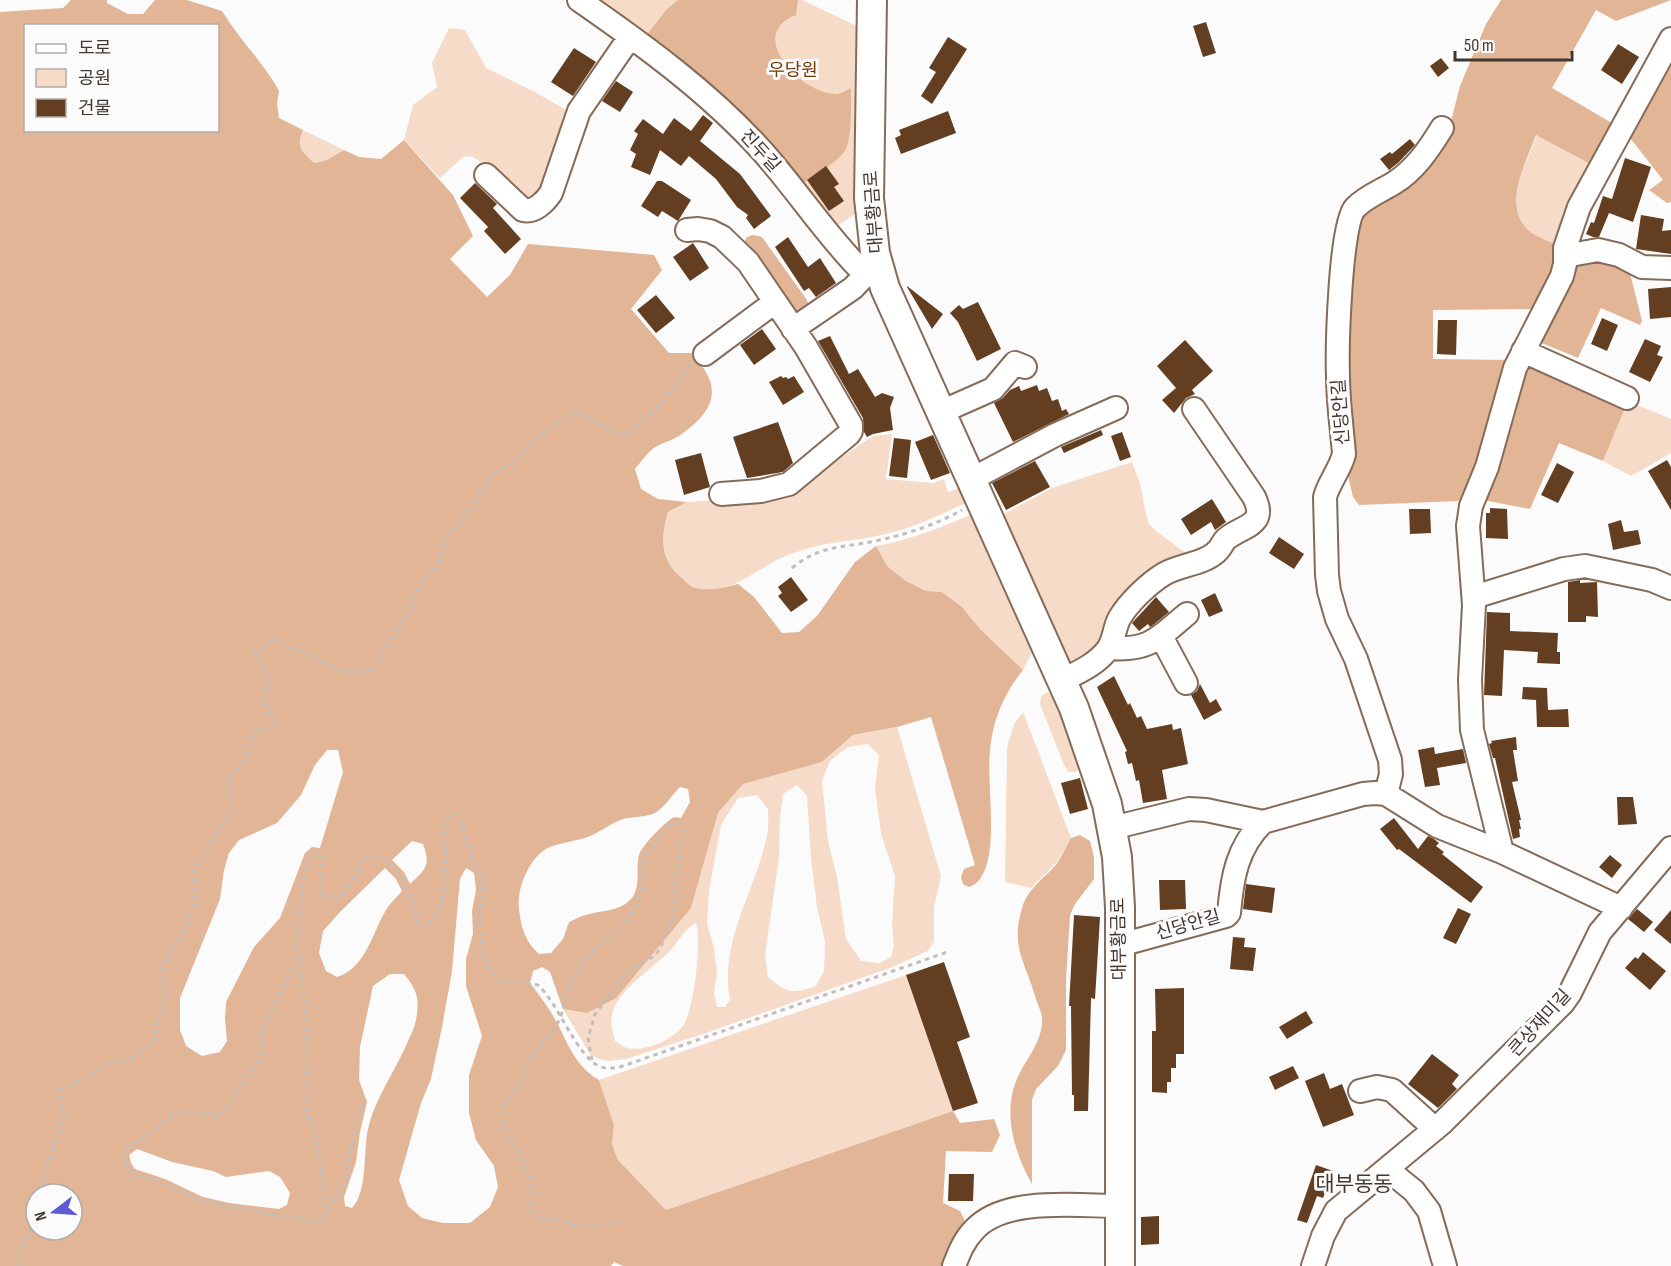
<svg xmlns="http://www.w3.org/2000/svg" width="1671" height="1266" font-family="'Sofia Sans Condensed','Noto Sans KR',sans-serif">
<rect width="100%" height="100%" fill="#fbfbfb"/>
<path fill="#f6dbc8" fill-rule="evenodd" d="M595,0H802L861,28L858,212L834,228Z
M449,28L465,30L486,68L535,92L573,114L542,197L524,203L483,163L471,156L463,157L440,178L404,140L413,105L437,87L432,63Z
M303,130L344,150L327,160L314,163C301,152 296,148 303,130Z
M1537,135L1596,167L1562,247C1551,242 1537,238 1528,230C1502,205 1527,162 1537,135Z
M1628,401L1671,419V453L1631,476L1603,461Z
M892,434L886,479L933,483L944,479L948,492L963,487L970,501C938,516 907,531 872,537C851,541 830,542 809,548C797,552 785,555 775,561C748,576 715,604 684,581C679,577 674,574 671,568C661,549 662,532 668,512L687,502L716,500L810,479L873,436Z
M1132,462L1140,483L1146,515L1149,524L1156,531L1183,551L1196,555L1096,649L1075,662H1069L1000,516L1052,488Z
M975,513L1035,647L1023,670L981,630L962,607L942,592L926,591L906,581L887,566L876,546C911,540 942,527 975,513Z
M1047,692L1053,695L1078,760L1080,768L1075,772H1069L1064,765L1040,704L1041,696Z
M1023,712L1071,838L1057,862L1031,888L1005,882L1007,747L1014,724Z
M897,727L941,876L934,907V941L928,951L890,968L706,1033L626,1059L609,1061L599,1059L590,1054L563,1009L587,1013L691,908L718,813L743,784L822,762L853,735ZM868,744L879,755L875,788L881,834L895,876L892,924L894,945L891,957L880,963L861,961L846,939L837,877L828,841L822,781L830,761L848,747ZM797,785L807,796L811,859L817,907L825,942L824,971L816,986C792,994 788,994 768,977L765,955L779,858L780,816L783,794ZM757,795L768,809C768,817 769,828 767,836C755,892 719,941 730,1000L725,1007H717L714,993L717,973L714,948L707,923L709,891L721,825L738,798ZM696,923C702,939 694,1014 682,1027C670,1041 645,1052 627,1048C623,1047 619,1043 615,1041C612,1029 609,1020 614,1008C622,988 654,967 670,951C679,941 684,929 696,923Z
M906,975L953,1111L666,1210L618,1160L612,1144L614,1125L599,1080Z"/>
<path fill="#e1b596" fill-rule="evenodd" d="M71,0H107V3L128,14H143L155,0H187L222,11C239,39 263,62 279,91L277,103L279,118L303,130C296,147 301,151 314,163L327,160L344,150L359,157L381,159L404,140L453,195L473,236L450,259L487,297L510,275L528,244L654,255L662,270L631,309L669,353H691C721,384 719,407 683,433C675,440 663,442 654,448C647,453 641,462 635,469L641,489L658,499L687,502L668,512C660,539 660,562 684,580C687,583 691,587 696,588C710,591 724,588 738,584L754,597L782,633L799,632L817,616L855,562L876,546L887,566L906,581L926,591L942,592L962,607L981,630L1023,670C1004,694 993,719 990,750C986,785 1000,851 980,879C977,883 974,885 969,887L963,884L961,877L964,869L975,865L931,717L897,727L853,735L822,762L743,784L718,813L691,908L616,998L587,1013L563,1009L550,972L542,967L533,971L530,983C538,993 545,1003 552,1014C567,1039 572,1064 599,1080L614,1125L612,1144L618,1160L666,1210L953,1111L960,1123L994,1119L1000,1135L992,1152L946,1151L943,1203L960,1211L967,1225L949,1266H623L614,1262L611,1266H0V12L63,8ZM26,26H218V130H26ZM327,750H338L343,772L320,848L312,847L305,853L280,918L254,947L226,1002L225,1019L227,1041L220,1052L202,1056L186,1046L180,1030V998L220,899L224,870L229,853L239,840L277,823L301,795L315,765ZM680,787L688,789L690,802L681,818L674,817C664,823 643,844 639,855C635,869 642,888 630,900C618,912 601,910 586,915C580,916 574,920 569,922L563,939L551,953L539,954C525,942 521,927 519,909C516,889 530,855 550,847C563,842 578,841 590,836C602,831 611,823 623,819C634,816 649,818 658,811C666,805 673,794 680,787ZM412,841L423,844C431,866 426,869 410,884L404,872L392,860ZM385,868L396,879L402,891C397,897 390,903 386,910C372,933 366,968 337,977L326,971L319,953L323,931L340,912ZM466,868L474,873L476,890L472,911L473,934L466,959V986L482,1036L469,1075V1113L476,1140L494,1166L498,1187L490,1207L470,1223H443L422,1218L408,1206L399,1180L421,1103L431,1079L442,1027L452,971L460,879ZM390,974H404C417,990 420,998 416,1020C415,1027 411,1034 408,1041C396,1070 375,1098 368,1129C363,1151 368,1191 352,1208L345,1206L344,1197L356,1162L360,1132L367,1102L359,1080L360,1047L373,986ZM137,1149L172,1162L213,1171L226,1177L269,1171L280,1177L290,1193L287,1205L279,1209L229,1203L203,1197L165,1179L135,1169L131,1163L129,1155ZM36,1194H72V1230H36Z
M678,0H798L796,15C745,34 800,92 834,94C839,95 846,91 851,88C851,103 852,135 846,149C840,161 813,176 802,184L645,37L667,9Z
M1501,0H1671L1616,21L1596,10L1552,88L1617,126L1596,167L1536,135C1526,163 1502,205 1528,230C1537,238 1552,242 1562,247L1538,309L1433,310V359L1510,360L1471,490L1458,501L1359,505L1353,497L1349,480L1341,375L1344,277L1363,211L1447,137L1460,86L1486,24Z
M1671,54V202L1667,203L1649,190L1663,180L1627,134Z
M753,235L762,237L807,300L810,309L798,322L743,244L747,237Z
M1598,255L1630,273L1642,321L1640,325L1601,308L1578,358L1537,341L1575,266L1587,258Z
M1525,356L1628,401L1603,461L1559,443L1530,509L1477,499Z
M1080,835L1090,841L1094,857V879L1075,904L1070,915L1066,980V1050L1058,1066L1036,1089L1032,1100V1184C1015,1154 1002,1113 1017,1079C1025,1060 1044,1040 1042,1017C1041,1011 1038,1005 1036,999C1026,963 1010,947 1022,908C1028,887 1046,878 1058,862C1063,854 1066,846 1071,838Z"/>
<path fill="#633e21" d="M1206,22L1216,53L1203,57L1193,26Z
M948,37L967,49L932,104L921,96L936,72L929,68Z
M1618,44L1639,57L1622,84L1601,70Z
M574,48L596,62L573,96L551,82Z
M1441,58L1449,68L1438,77L1430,66Z
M616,81L633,92L620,112L602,101Z
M948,111L956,133L901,154L895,138L901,135L899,130Z
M703,115L713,123L700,141L740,174L771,216L754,229L746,218L748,215L737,207L716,179L689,156L681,166L660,150L650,175L631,167L636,154L630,150L638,134L634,131L643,119L663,134L674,118L691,131Z
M1410,139L1415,145L1399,162L1389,170L1380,159L1390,152L1392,154Z
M1625,158L1651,167L1633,222L1609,213L1599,237H1593L1586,234L1591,222L1594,223L1603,196L1612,199Z
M826,166L839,184L834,187L844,201L829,211L807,180Z
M657,181H662L691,200L678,221L662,211L658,217L641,206Z
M475,183L497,204L493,208L521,239L505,254L484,231L488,227L460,198Z
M1641,215L1664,219L1662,231L1671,230V254L1636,249Z
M788,237L808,267L820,258L836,283L816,297L809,288L804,291L775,247Z
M693,243L709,268L690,281L673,257Z
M907,286L943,314L932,329L907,287Z
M1671,287V317L1650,319L1648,289Z
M656,295L675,318L656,333L637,310Z
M978,302L1001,349L977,361L958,322L950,313L959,305L963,309Z
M1602,318L1618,325L1607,351L1591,344Z
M1438,320H1457L1456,355L1437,354Z
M762,329L776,349L754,365L740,345Z
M830,336L849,374L858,369L875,397L882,393L894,397L890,408L893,430L873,434L867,437L864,432L863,418L818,341Z
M1645,339L1661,346L1657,355L1663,357L1650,382L1629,372Z
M1185,340L1213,371L1192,390L1195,394L1186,398L1174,413L1162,400L1176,388L1157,366Z
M781,376L783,378L786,377L788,379L794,376L804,392L783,405L769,382Z
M1037,385L1039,391L1047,388L1052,401L1058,399L1062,411L1066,409L1069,414L1013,442L994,403L1003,398L1010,390L1019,386L1021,391Z
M778,422L793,463L783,472L747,478L733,437Z
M1101,430L1103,435L1064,453L1061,447Z
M1122,432L1131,457L1120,461L1111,436Z
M933,435L950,473L931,480L915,442Z
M894,438L911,440L907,478L889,476Z
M701,453L710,487L684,495L675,460Z
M1667,460L1671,467V510L1648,471Z
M1035,461L1050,487L1006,510L992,483Z
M1557,463L1574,472L1558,503L1541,495Z
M1212,499L1226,522L1215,530L1211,522L1191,535L1181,519Z
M1490,508L1507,509L1508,539L1486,538V513H1490Z
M1409,509H1430L1431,533L1410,534Z
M1621,520L1624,532L1638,530L1641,544L1613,550L1608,524Z
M1279,537L1304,554L1294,569L1269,553Z
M791,577L808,600L791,612L778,596L782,593L778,587Z
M1580,580V583L1597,582L1598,617L1586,616V622H1568V582Z
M1215,593L1223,611L1209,617L1201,600Z
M1156,597L1169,612L1153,625L1150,627L1148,624L1139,631L1132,623Z
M1487,612L1510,613V631L1558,633L1557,652H1560V664L1537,663L1538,652L1504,650L1502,696L1484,695Z
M1114,676L1128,705L1130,703L1137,718L1141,716L1147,729L1172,724L1173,730L1181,728L1188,764L1162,770L1167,799L1143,803L1139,780L1136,781L1132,763L1128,764L1125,752L1127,751L1097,687Z
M1200,684L1210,703L1216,699L1222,710L1204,720L1191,695L1197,691Z
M1523,687L1547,688L1548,710L1568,709L1569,727H1537L1536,700L1522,699Z
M1516,737L1517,750H1513L1518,781L1512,782L1521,820H1519L1521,829H1519L1520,837L1513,839L1495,758H1493L1489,744L1492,743L1491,741Z
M1434,747L1435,754L1463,749L1466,763L1437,768L1440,785L1425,787L1418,750Z
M1080,778L1088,809L1070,814L1061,783Z
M1617,797H1633L1637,824L1618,825Z
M1394,818L1418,849L1428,836L1434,839L1439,843L1436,846L1444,852L1442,854L1483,887L1471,903L1399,849L1397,850L1380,829Z
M1610,855L1622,865L1612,878L1599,867Z
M1159,880H1185L1186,909L1160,910Z
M1246,884L1275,888L1272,913L1243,909Z
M1458,908L1471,914L1456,944L1443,938Z
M1637,909L1653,922L1644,932L1628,919Z
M1671,910V944L1654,930Z
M1074,915L1100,917L1095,999L1091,998L1088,1111H1074V1095H1072L1071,1006H1069Z
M1233,937L1245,938L1244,947L1256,948L1253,971L1230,969Z
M1643,952L1666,971L1650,990L1625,968L1635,957L1638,959Z
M944,962L970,1037L957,1042L978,1103L953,1111L906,975Z
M1184,988V1054H1176V1068H1171V1082H1167V1093L1152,1092V1031H1156L1155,989Z
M1306,1011L1313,1023L1287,1039L1279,1027Z
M1432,1054L1459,1075L1452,1084L1457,1089L1438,1108L1408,1084Z
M1293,1066L1299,1078L1275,1090L1269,1077Z
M1324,1073L1330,1089L1342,1084L1354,1115L1323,1127L1305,1081Z
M1316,1165L1333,1171L1323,1198L1317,1196L1307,1223L1297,1220Z
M949,1174H974L973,1201H948Z
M1159,1216V1244L1141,1245V1217Z"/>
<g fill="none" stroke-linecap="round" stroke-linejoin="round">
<g stroke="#856b58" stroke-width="26">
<path id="minor" d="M579,0C644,45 710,93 763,152C796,189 823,231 857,266L869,271L880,272
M486,175L523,210C534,213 545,202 551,193L579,111L630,37
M687,230L698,229L710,231L722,237L748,262L806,347L851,425V431L849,434L789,484L761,491L721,494
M1565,256L1598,250L1619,255L1642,267L1671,268
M793,329L853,288L869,271
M1523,351L1627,398
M705,354L775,302
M941,412L993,389L1015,363L1025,367
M972,479L1055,435L1116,408
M1474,597L1564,569L1585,566L1652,580L1671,588
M1161,636L1186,683
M1110,648C1150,651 1158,638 1187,614
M1063,680C1079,672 1097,664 1108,649C1114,641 1114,629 1119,619C1128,603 1148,584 1164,574C1179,565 1203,564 1215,553C1220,550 1222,543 1226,539C1243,525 1268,526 1254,497L1194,409
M1386,794L1391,774L1390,760L1356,659L1337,619L1329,591L1327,575L1325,497C1329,482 1340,470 1344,454C1342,428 1338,402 1338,376C1337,350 1340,224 1355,208C1365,197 1381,191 1394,183C1415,170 1429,149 1442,128
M1112,828L1189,809L1206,810L1263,822L1363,794L1375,793L1386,794L1437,826L1502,852L1621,908
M1502,852L1472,730L1470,680L1474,605L1468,526L1471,506L1487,467L1515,368L1562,276L1565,264V248L1579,207L1671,39
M1120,945L1226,916L1229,913C1232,878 1237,847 1263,822
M1360,1091L1377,1087L1392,1090L1435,1129
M1387,1169L1414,1191L1429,1211L1445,1266
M954,1266C959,1253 964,1240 974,1230C1005,1196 1078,1206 1120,1206
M1313,1266L1323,1236L1336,1211L1442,1123L1563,1003L1570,993L1600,932L1671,848"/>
</g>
<g stroke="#856b58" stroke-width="32">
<path id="major" d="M872,0L869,198L875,253L885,288L1074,708L1107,804L1117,857L1120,907V1266"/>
</g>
<path stroke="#c2bebc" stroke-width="3" stroke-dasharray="4.5 4.5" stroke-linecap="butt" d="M792,568C820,545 842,548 875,541C905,535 935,525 962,510
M299,961L286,980L262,1031L261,1057L235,1095L230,1106L219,1115L208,1116L197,1112H184L171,1116L150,1134L128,1147L124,1155L126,1166L133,1175L157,1181L203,1202L316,1222L324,1219L327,1211L319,1152L313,1127L306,1110L304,1096L309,1061L305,1000L298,949V926L302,885L309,856L315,852L321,858V894L325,899C348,899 354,877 361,859C386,845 407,883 413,903C416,911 416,919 420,926L425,927C453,901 444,855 445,821L452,814L459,815L471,855L482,877L479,922L484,958L491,972L501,980L538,985C559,1004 577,1058 601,1067C611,1070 620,1067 629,1064L950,951
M592,1060L588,1038L595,1014L631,968L653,957L660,949L672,920L674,892L684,829L680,824L672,825L666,830L645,854L642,889L637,904L628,919L613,935L594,949L579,967L572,982L565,999L561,1016L554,1031L529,1058L522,1082L506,1102L502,1113V1125L506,1133L521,1153L532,1184L533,1195L531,1202V1209L536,1215L543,1219L569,1221L576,1226L585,1227L622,1221
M38,1194L64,1116L59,1090L86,1078L107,1063L131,1059L153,1042L166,993L161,970L187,925L196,896L192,872L206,853L231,807L228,779L246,760L252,733L278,725L264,702L267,677L255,653L274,639L343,672L373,671L385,648L399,629L412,607L420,583L438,566L445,540L476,500L492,474L513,463L532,442L556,424L577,413L624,436C652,416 674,392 691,363
M328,1210L341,1191L347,1177L353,1139L361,1105
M20,1266L21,1251L34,1225L36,1209"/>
<use href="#minor" stroke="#fff" stroke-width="22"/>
<use href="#major" stroke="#fff" stroke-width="28"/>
</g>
<g text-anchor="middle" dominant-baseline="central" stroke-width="6" stroke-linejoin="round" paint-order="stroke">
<g font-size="18" fill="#703a03" stroke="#fbfbfb">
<text x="793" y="70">우당원</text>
</g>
<g font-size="18" fill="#42372f" stroke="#fbfbfb">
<text transform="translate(760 151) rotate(48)">진두길</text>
<text transform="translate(874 212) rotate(-94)">대부황금로</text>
<text transform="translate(1341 412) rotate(-94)">신당안길</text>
<text transform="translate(1188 925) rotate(-16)">신당안길</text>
<text transform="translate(1119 939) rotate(-91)">대부황금로</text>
<text transform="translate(1540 1023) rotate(-48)">큰상재미길</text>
</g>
<g font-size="21" fill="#42372f" stroke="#fbfbfb">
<text x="1354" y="1184">대부동동</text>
</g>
</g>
<rect x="24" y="24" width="195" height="108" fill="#fbfbfb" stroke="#b1ada9" stroke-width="1.5"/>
<rect x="36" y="44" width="30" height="9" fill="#ffffff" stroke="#b1ada9" stroke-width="1.5"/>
<text x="78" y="54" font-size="18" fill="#42372f">도로</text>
<rect x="36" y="69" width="30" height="18" fill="#f6dbc8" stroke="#b1ada9" stroke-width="1.5"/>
<text x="78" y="84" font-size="18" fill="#42372f">공원</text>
<rect x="36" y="99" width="30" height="18" fill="#633e21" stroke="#b1ada9" stroke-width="1.5"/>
<text x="78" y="114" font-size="18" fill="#42372f">건물</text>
<g transform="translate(54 1212) rotate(253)"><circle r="28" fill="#fbfbfb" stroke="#b1ada9" stroke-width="1.5"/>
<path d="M0-4.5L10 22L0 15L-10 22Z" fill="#5c5bd3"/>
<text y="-9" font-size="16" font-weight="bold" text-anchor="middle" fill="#42372f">N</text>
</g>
<path d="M1455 51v9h117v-9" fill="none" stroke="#42372f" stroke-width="3"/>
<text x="1464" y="51" font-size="18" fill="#42372f" stroke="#fbfbfb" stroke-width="4.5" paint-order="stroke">50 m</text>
</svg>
